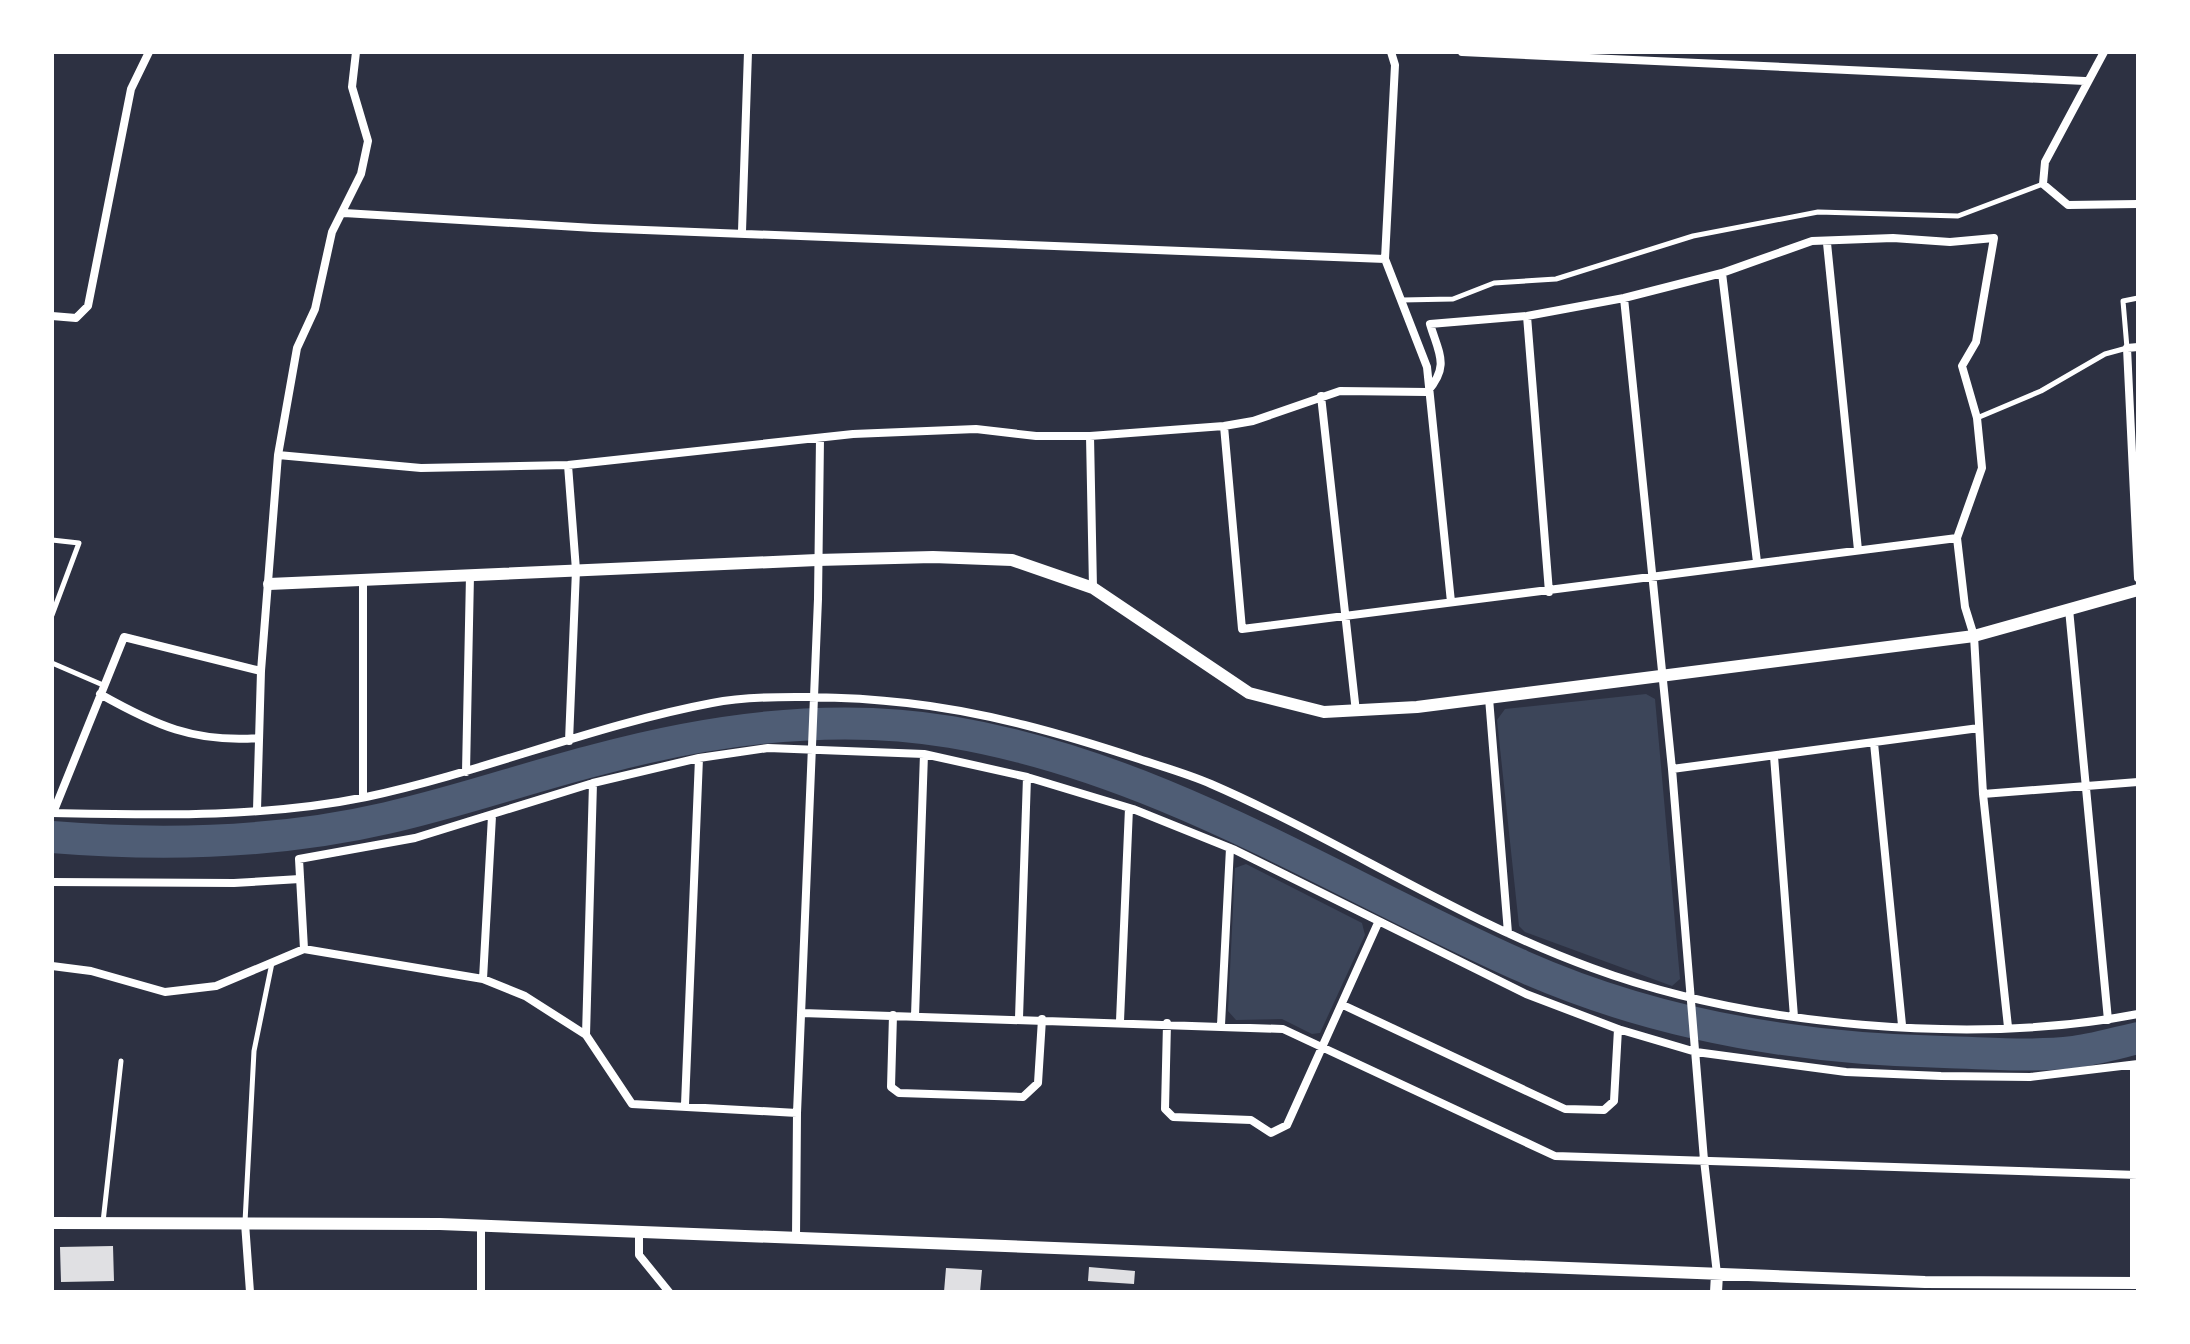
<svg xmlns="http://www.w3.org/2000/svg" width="2190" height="1344" font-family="Raleway,sans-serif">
<rect width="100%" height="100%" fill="#2d3142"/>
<path fill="#3c4559" d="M1646,694L1655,699L1680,979L1672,986L1525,932L1519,926L1497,720L1505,709Z
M1246,864L1362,923L1365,935L1320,1033L1312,1034L1282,1019L1236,1020L1228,1011L1235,868Z"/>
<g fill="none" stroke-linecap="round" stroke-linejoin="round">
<path stroke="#4f5d75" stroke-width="32" d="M52,837C163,846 279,843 387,818C458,802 526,778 596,760C710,729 833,712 951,732C1159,767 1333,882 1522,966C1655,1025 1799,1049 1944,1052C1988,1053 2031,1057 2074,1052C2096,1049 2117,1043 2138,1038"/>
</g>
<path fill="#e0e0e3" d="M113,1246L114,1281L61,1282L60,1247Z
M1089,1267L1135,1271L1134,1284L1088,1281Z
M946,1268L982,1270L980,1292H944Z"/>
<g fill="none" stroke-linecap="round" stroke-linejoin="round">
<path stroke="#fff" stroke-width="5" d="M1402,300L1453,299L1494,283L1556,279L1693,236L1818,212L1958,216L2043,184
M1977,418L2041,391L2105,354L2127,348L2123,301L2138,298
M52,540L79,543L52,615
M52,663L103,685
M103,1222L121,1061
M245,1222L254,1051L272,963"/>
<path stroke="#fff" stroke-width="8" d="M1391,52L1395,65L1385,259L1427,367L1451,602
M1462,52L2085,81
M2104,52L2045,162L2043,184L2068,205L2138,204
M344,213L594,228L1385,259
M742,231L748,52
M1827,243L1858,550
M1722,273L1757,562
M1624,298L1672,769L1704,1160L1717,1274
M52,316L76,318L88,306L131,89L149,52
M1527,316L1549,592
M2138,347L2127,348L2138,578
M1321,396L1356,712
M1224,426L1242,629L1957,538
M1090,436L1093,588
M278,455L421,468L568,465L853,434L976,429L1036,436H1090L1224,426L1253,421L1340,391L1427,392C1450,366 1439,354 1430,324L1527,316L1624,298L1722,273L1812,241L1893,238L1950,242L1994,238L1976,342L1962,366L1977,418L1982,468L1957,538L1965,607L1974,636L1983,794L2008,1027
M568,465L576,570L569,741
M2069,609L2108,1020
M100,694C155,725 194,743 259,738
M1489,698L1508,933
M1874,743L1902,1025
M1774,756L1794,1017
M1672,769L1979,728
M466,772L470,575
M1983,794L2138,782
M363,797V580
M257,810L261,671L278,455L297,348L315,309L332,232L361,174L368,141L352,87L356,52
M52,813C156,815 264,818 366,797C483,772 595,725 712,703C763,693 855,697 907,703C987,712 1063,734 1139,759C1163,767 1188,774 1211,784C1340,840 1459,920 1592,968C1749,1026 1973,1046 2138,1014
M53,813L124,637L261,671
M52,882L234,883L300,879
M304,949L299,859L415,838L593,783L699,758L768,748L924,754L1027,777L1133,809L1235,850L1526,994L1618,1029L1696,1052L1846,1072L1941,1076L2030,1077L2138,1064
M52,966L91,971L165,992L216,986L304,949L483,979L525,996L586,1035L632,1104L797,1113
M483,979L492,816
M1343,1005L1565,1109L1604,1110L1614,1101L1618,1029
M802,1013L1283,1029L1555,1156L2138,1175
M893,1015L891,1087L899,1093L1023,1097L1038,1083L1042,1019
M915,1016L924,754
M1019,1018L1027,777
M1120,1021L1129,808
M1167,1023L1165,1109L1173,1117L1251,1120L1271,1133L1287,1125L1378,923
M1221,1025L1230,848
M586,1035L593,783
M2134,1065V1283
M685,1105L699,758
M245,1223L250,1292
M639,1234V1255L669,1292
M796,1238L797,1113L818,599L820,438
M481,1292V1226"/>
<path stroke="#fff" stroke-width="12" d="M269,584L817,560L933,557L1012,560L1093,588L1249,693L1324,712L1417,707L1974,636L2138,590
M52,1223L440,1224L1925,1282L2138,1283
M1716,1292L1717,1274"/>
</g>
<rect width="2190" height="1344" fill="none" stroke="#ffffff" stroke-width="108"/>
</svg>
